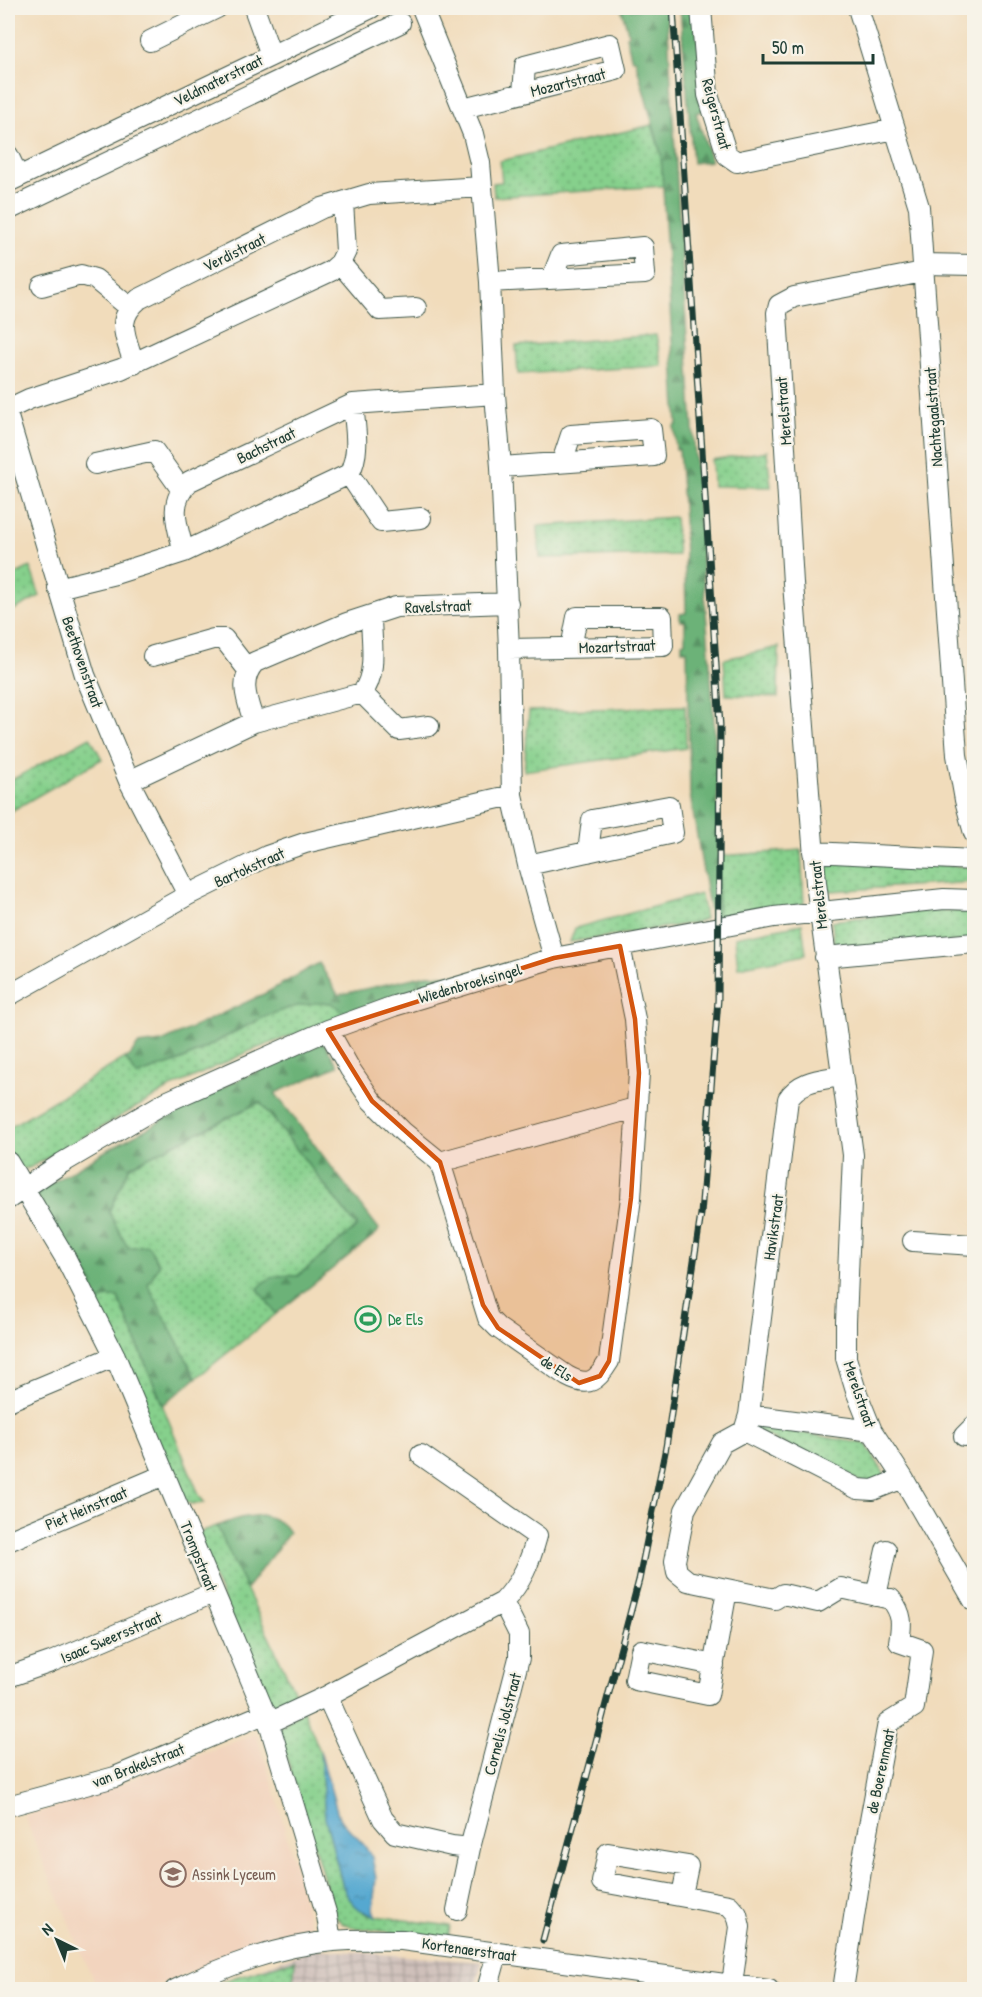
<svg xmlns="http://www.w3.org/2000/svg" width="982" height="1997" font-family="'Patrick Hand',sans-serif">
<defs>
<pattern id="industrial-grid" width="8" height="8" patternUnits="userSpaceOnUse" patternTransform="scale(1.5)"><rect width="8" height="8" fill="#cfc0ba"/><path d="M0 4h8M4 0v8" fill="none" stroke="#a79d98"/></pattern>
<pattern id="grass-dots" width="8" height="8" patternUnits="userSpaceOnUse" patternTransform="scale(1.5)"><rect width="8" height="8" fill="#86d08c"/><path d="M2 2h.1M6 6h.1" fill="none" stroke="#6daa73" stroke-width="1.8" stroke-linecap="round"/></pattern>
<pattern id="forest-firs" width="22" height="20" patternUnits="userSpaceOnUse" patternTransform="scale(1.5)"><rect width="22" height="20" fill="#6cb278"/><path d="M5 1l3.5 6h-7zM16 11l3.5 6h-7z" fill="#589263"/></pattern>
<pattern id="water-ripples" width="26" height="14" patternUnits="userSpaceOnUse" patternTransform="scale(1.5)"><rect width="26" height="14" fill="#55a8d0"/><path d="M2 4q2-2 4 0t4 0M15 11q2-2 4 0t4 0" fill="none" stroke="#468aaa"/></pattern>
</defs>
<rect width="100%" height="100%" fill="#f7f3e8"/>
<filter id="ink" filterUnits="userSpaceOnUse"><feTurbulence type="fractalNoise" baseFrequency=".0167" numOctaves="2"/><feDisplacementMap in="SourceGraphic" scale="12" xChannelSelector="R" yChannelSelector="G"/><feConvolveMatrix kernelMatrix="1 2 1 2 8 2 1 2 1" color-interpolation-filters="sRGB"/></filter>
<filter id="wash" filterUnits="userSpaceOnUse"><feTurbulence type="fractalNoise" baseFrequency=".008" numOctaves="4" result="noise"/><feDisplacementMap in="SourceGraphic" scale="24" xChannelSelector="R" yChannelSelector="G"/><feGaussianBlur stdDeviation="1.35" result="paint"/><feColorMatrix in="noise" values="0 0 0 0 0 0 0 0 0 0 0 0 0 0 0 0 0 1.4 0 .05"/><feComposite in="paint" operator="in"/></filter>
<g filter="url(#wash)">
<rect width="100%" height="100%" fill="#f1dcbb"/>
<path fill="#f2d4be" d="M256,1734L276,1795L312,1932L246,1948L149,1989H97L24,1816L60,1806Z"/>
<path fill="url(#industrial-grid)" d="M314,1949L482,1962L475,1989L198,1990Z"/>
<path fill="url(#grass-dots)" stroke="#528660" stroke-width="1.5" d="M652,125L661,154L663,186L494,197L493,183L502,182L500,161Z
M656,335L662,366L518,374L516,346Z
M767,451L771,487L713,486L712,460Z
M675,517L678,555L540,558L538,526Z
M30,567L40,596L8,613V578Z
M779,647L778,697L726,695L724,659Z
M685,706L686,748L524,771L529,711Z
M90,737L102,759L8,813V782Z
M801,850L804,903L793,907L717,917L720,856Z
M824,858L974,867V882L831,891L828,889Z
M701,894L705,919L694,923L570,942L575,928Z
M916,911H974V940L837,952L834,944L832,921Z
M802,924L806,954L738,967L735,937Z
M322,1002L332,1003L347,1015L250,1051L174,1086L29,1168L22,1169L8,1154V1128L125,1058L137,1076C151,1069 167,1066 181,1060C231,1038 266,1006 322,1002Z
M260,1102L357,1227L297,1276L258,1289L276,1314L196,1378L149,1287L148,1284L159,1265L149,1247L147,1245L128,1248L108,1212L130,1166Z
M114,1296L118,1297L200,1497L205,1503L192,1504L180,1501L95,1304L107,1297Z
M756,1425L866,1444L885,1475L869,1486L755,1430Z
M217,1526L297,1697L278,1706L270,1704L196,1538L203,1531Z
M303,1710L320,1751L325,1817L343,1887L350,1899L358,1909L368,1915L450,1926L448,1940L352,1927L342,1923L335,1915L278,1729Z
M295,1960L293,1989H204L235,1977Z"/>
<path fill="url(#forest-firs)" stroke="#467856" stroke-width="1.5" d="M621,8H667C676,187 689,367 701,547C710,670 723,794 717,917L711,919L690,794L687,650H682V643L685,642V621H680V614L686,613L684,519L679,449H676L674,426L677,425L661,154L635,59L632,60L626,36L629,35Z
M680,8H694L707,109L696,113L711,161L693,163Z
M319,963L338,995L427,975H467L347,1015L332,1003C275,1000 231,1038 181,1060C167,1066 151,1069 137,1076L125,1058L130,1056L138,1045L162,1042L266,993Z
M321,1043L325,1044L338,1066L275,1093L379,1229L377,1233L276,1314L258,1289C269,1274 280,1275 298,1276L357,1227L260,1102L130,1166L109,1212L128,1248L147,1245L149,1247L159,1265L148,1284L149,1287L196,1378L163,1405L118,1297H107L95,1304L36,1194L38,1191L109,1149L235,1081Z
M261,1515C273,1518 283,1521 289,1533L246,1589L217,1526L240,1518Z"/>
<path fill="url(#water-ripples)" stroke="#3a7282" stroke-width="1.5" d="M320,1751L339,1818L364,1845L372,1857L376,1878L373,1909L376,1917L358,1909L350,1899L343,1887L325,1817Z"/>
</g>
<g filter="url(#ink)">
<g fill="none" stroke-linecap="round" stroke-linejoin="round">
<g stroke="#3e5548" stroke-width="22">
<path id="minor" d="M254,8L271,55
M422,8L473,134L480,163L490,282L495,394L501,467L509,649L512,795L528,865L554,958
M701,8L708,95L727,155L737,162L745,160L895,129
M858,8L919,207L957,755L965,800L974,833
M150,41L217,8
M463,108L616,70L610,44L525,66L523,93
M8,155L18,176
M8,182L371,8
M8,210L400,23
M340,263L380,310L416,308
M923,264L974,265
M923,272L794,297L779,305L777,313L793,583L816,883L853,1155L846,1322V1358L856,1391L872,1431L903,1478L974,1601
M490,282L645,274L643,247L561,255L552,278
M42,286L81,275L95,279L129,307
M134,364C126,336 114,320 139,299L322,208L369,194L482,187
M8,409L29,399L121,369L331,271L340,263L346,251L343,202
M8,417L85,675L129,781L188,895
M95,464L154,451L181,489
M501,467L654,456L651,429L571,435L562,462
M349,474L381,522L421,518
M184,552C177,525 167,502 190,481L353,404L495,394
M58,588L115,574L184,552L349,474C361,452 355,428 353,404
M509,649L663,646L662,617H577L571,648
M153,656L213,639H224L248,670
M362,693L399,730L429,726
M254,722C247,700 238,680 255,662L347,623L396,607L508,603
M129,781L254,722L362,693C378,674 371,640 371,616
M813,852L974,860
M528,865L673,833L669,806L592,820L588,852
M825,957L974,943
M8,996L188,895L267,856L305,843L512,795
M328,1030L350,1069L372,1101L403,1132L440,1162L488,1318L498,1328L567,1376C589,1388 597,1381 609,1361L631,1198L639,1073L635,1019L620,946
M841,1076C820,1080 800,1080 788,1099L749,1415L744,1431L858,1489L873,1490L903,1478
M8,1162L66,1259L115,1356L184,1521L269,1723L327,1916L331,1941
M440,1162L635,1108
M8,1199L62,1163L166,1102L328,1030L394,1006L554,958L774,917L944,899L974,900
M913,1241L974,1245
M8,1401L115,1356
M749,1415L872,1431
M744,1431L722,1443L685,1510L675,1561L677,1572L688,1581L775,1599L783,1594L818,1602L841,1588L891,1599C903,1615 902,1623 899,1642L922,1650L914,1707L888,1723L862,1864L843,1990
M964,1436L974,1426
M8,1541L164,1475
M876,1596L886,1550
M714,1665L641,1650L635,1680L708,1695L727,1590
M8,1677L51,1662L213,1593
M327,1696L383,1819L395,1833L452,1846L470,1848
M269,1723L327,1696L503,1602C522,1582 530,1562 537,1536L421,1455
M8,1806L115,1777L266,1713
M682,1895L688,1866L608,1853L602,1882L729,1905L737,1914L740,1927L732,1984
M457,1910L470,1848L519,1658V1634L503,1602
M175,1990C225,1966 277,1946 333,1941C356,1939 379,1940 402,1940L769,1990
M487,1990L497,1954"/>
</g>
<use href="#minor" stroke="#fff" stroke-width="20"/>
<g stroke="#1f3d34" stroke-width="7">
<path id="rail" d="M543,1940L639,1580L666,1447L701,1214L718,1000L720,725L673,8"/>
</g>
<use href="#rail" stroke="#f7f3e8" stroke-width="4.5" stroke-dasharray="14" stroke-linecap="butt"/>
</g>
</g>
<path fill="#d45610" fill-opacity="0.2" stroke="#d45610" stroke-width="4.5" stroke-linejoin="round" d="M620,946L635,1019L639,1073L631,1198L609,1361L600,1376L579,1383L498,1328L483,1305L440,1162L372,1101L328,1030L554,958Z"/>
<defs>
<g id="stadium-ring" transform="scale(1.35)"><circle r="9.5" fill="#f7f3e8" stroke="#2e9e5b" stroke-width="1.5"/><path d="M0-5a6.5 5 0 1 0 0 10a6.5 5 0 1 0 0-10ZM-3.5-1.8h7v3.6h-7Z" fill="#2e9e5b"/></g>
<g id="school-ring" transform="scale(1.35)"><circle r="9.5" fill="#f7f3e8" stroke="#8d6e63" stroke-width="1.5"/><path d="M0-5L7-2L0 1L-7-2ZM-4 1L0 2.5L4 1V4Q0 6-4 4Z" fill="#8d6e63"/></g>
</defs>
<g fill-rule="evenodd">
<use href="#stadium-ring" x="368" y="1319"/>
<use href="#school-ring" x="173" y="1874"/>
</g>
<g text-anchor="middle" dominant-baseline="central" stroke-width="4.5" stroke-linejoin="round" paint-order="stroke">
<g font-size="16" fill="#1f3d34" stroke="#f7f3e8">
<text transform="translate(218 80) rotate(-26)">Veldmaterstraat</text>
<text transform="translate(568 82) rotate(-14)">Mozartstraat</text>
<text transform="translate(717 114) rotate(75)">Reigerstraat</text>
<text transform="translate(234 252) rotate(-26)">Verdistraat</text>
<text transform="translate(783 411) rotate(-94)">Merelstraat</text>
<text transform="translate(933 417) rotate(-94)">Nachtegaalstraat</text>
<text transform="translate(266 445) rotate(-26)">Bachstraat</text>
<text transform="translate(438 606) rotate(-2)">Ravelstraat</text>
<text transform="translate(617 646) rotate(-2)">Mozartstraat</text>
<text transform="translate(83 662) rotate(71)">Beethovenstraat</text>
<text transform="translate(249 867) rotate(-24)">Bartokstraat</text>
<text transform="translate(818 895) rotate(-96)">Merelstraat</text>
<text transform="translate(470 983) rotate(-16)">Wiedenbroeksingel</text>
<text transform="translate(773 1227) rotate(-82)">Havikstraat</text>
<text transform="translate(557 1368) rotate(33)">de Els</text>
<text transform="translate(860 1394) rotate(71)">Merelstraat</text>
<text transform="translate(86 1508) rotate(-23)">Piet Heinstraat</text>
<text transform="translate(199 1556) rotate(68)">Trompstraat</text>
<text transform="translate(111 1637) rotate(-23)">Isaac Sweersstraat</text>
<text transform="translate(502 1724) rotate(-75)">Cornelis Jolstraat</text>
<text transform="translate(138 1765) rotate(-21)">van Brakelstraat</text>
<text transform="translate(880 1771) rotate(-78)">de Boerenmaat</text>
<text transform="translate(469 1949) rotate(8)">Kortenaerstraat</text>
</g>
<g font-size="16" fill="#27864d" stroke="#f7f3e8" text-anchor="start">
<text x="388" y="1319">De Els</text>
</g>
<g font-size="16" fill="#785e54" stroke="#f7f3e8" text-anchor="start">
<text x="192" y="1874">Assink Lyceum</text>
</g>
</g>
<rect width="982" height="1997" fill="none" stroke="#f7f3e8" stroke-width="30"/>
<g transform="translate(57 1940) rotate(317)" stroke="#f7f3e8" stroke-width="4.5" paint-order="stroke">
<path d="M0-4.5L10 22L0 15L-10 22Z" fill="#1f3d34"/>
<text y="-9" font-size="16" font-weight="bold" text-anchor="middle" fill="#1f3d34">N</text>
</g>
<path d="M763 54v9h110v-9" fill="none" stroke="#1f3d34" stroke-width="3"/>
<text x="772" y="54" font-size="18" fill="#1f3d34" stroke="#f7f3e8" stroke-width="4.5" paint-order="stroke">50 m</text>
</svg>
